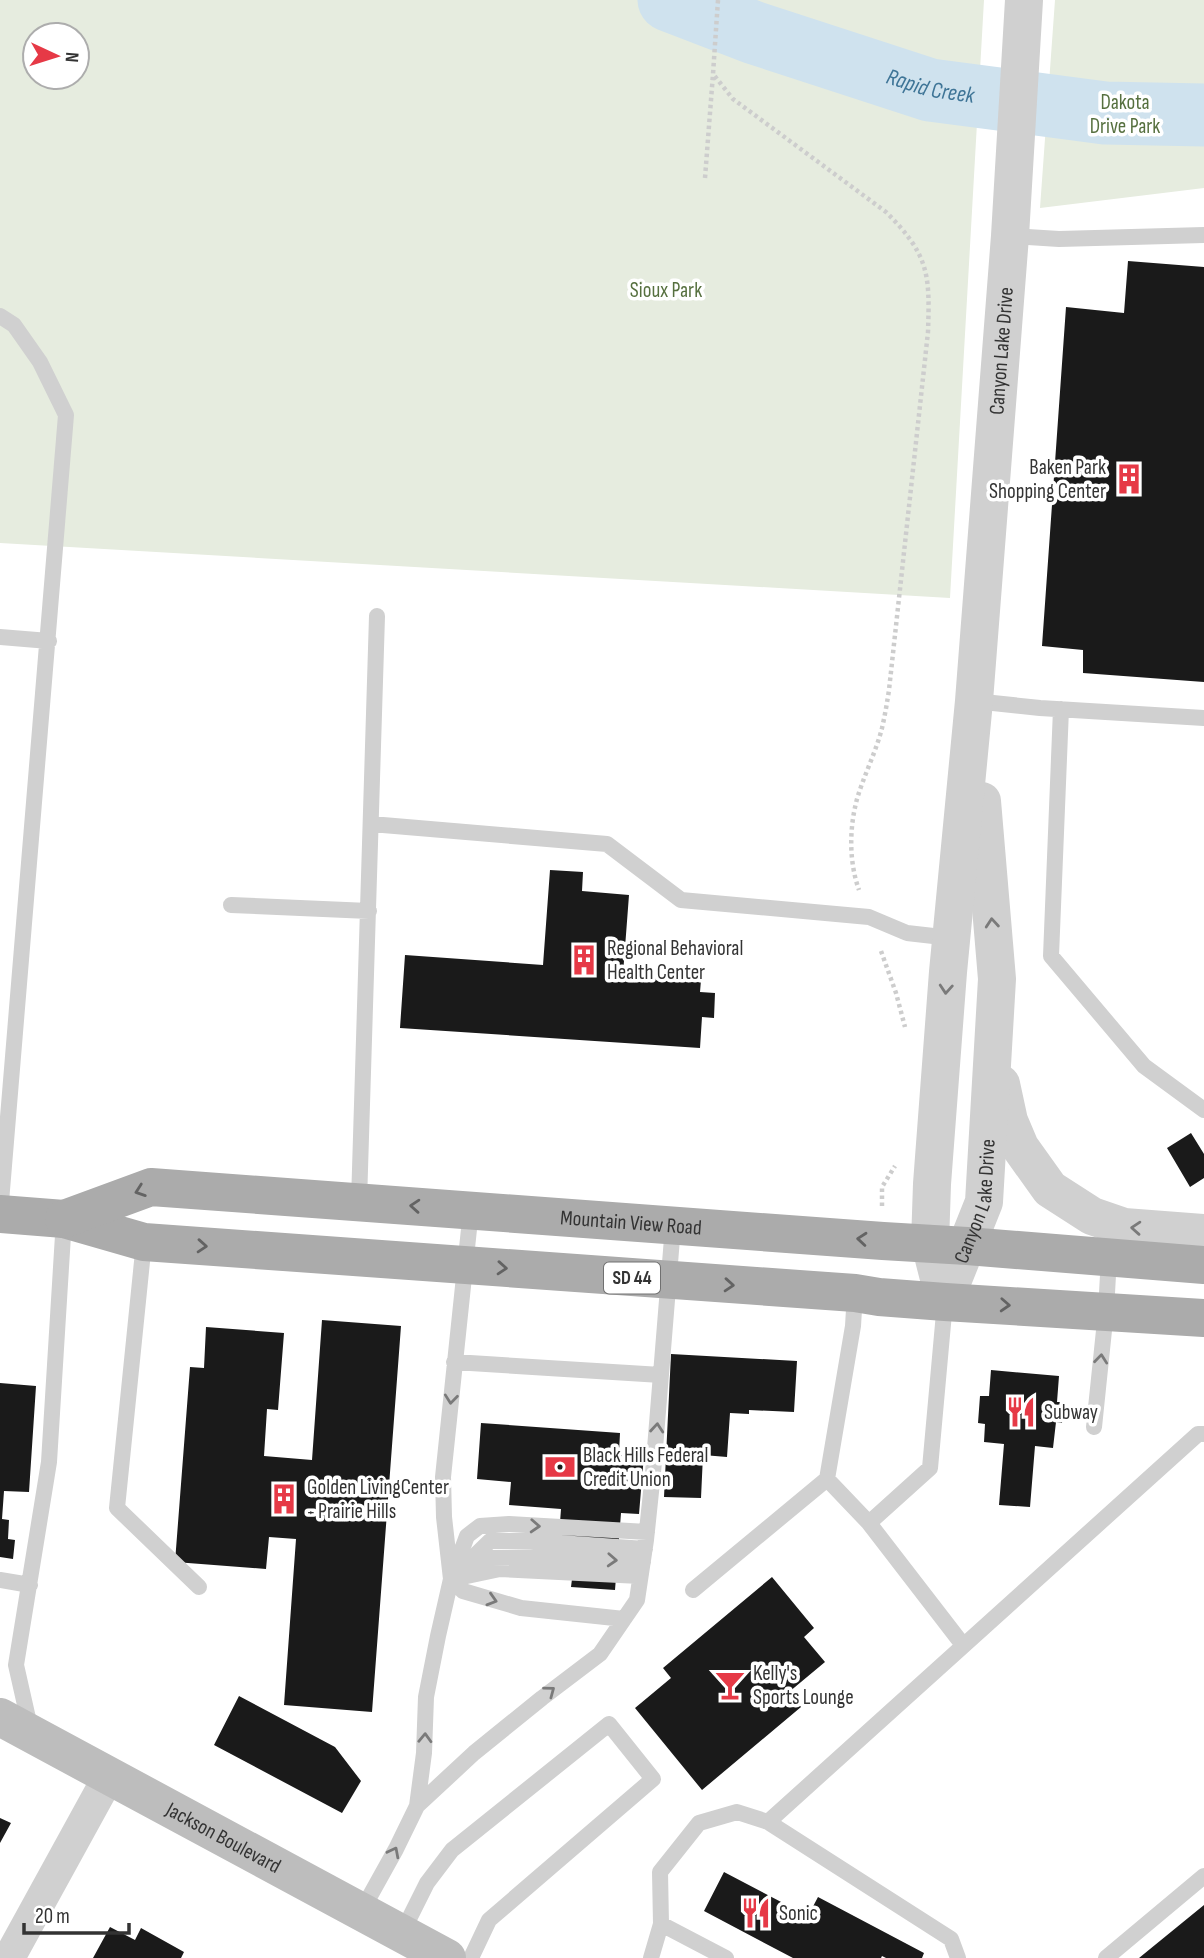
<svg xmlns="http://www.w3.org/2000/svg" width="1204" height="1958" font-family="'Sofia Sans Condensed',sans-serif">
<rect width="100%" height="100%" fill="#fff"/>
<path fill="#e6ecdf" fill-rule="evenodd" d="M0,0H984L950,598L0,543ZM35,35H77V77H35Z
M1055,0H1204V188L1040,208Z"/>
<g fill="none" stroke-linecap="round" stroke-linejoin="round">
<path stroke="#cfe2ee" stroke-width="63" id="s1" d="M669,0L755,33L930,90L1105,113L1204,115"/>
</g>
<path fill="#1a1a1a" d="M1128,261L1204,267V682L1083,673V650L1042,646L1066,307L1124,313Z
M550,870L583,872L582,891L629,895L623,974L701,980L700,992L715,993L714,1018L702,1017L700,1048L400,1028L405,955L543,965Z
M1191,1133L1204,1154V1178L1190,1187L1167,1148Z
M322,1320L401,1326L372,1712L284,1705L296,1539L269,1537L266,1569L175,1562L190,1367L204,1368L206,1327L284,1333L278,1410L267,1409L264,1456L312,1460Z
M671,1354L797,1361L794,1412L749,1410V1414L730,1413L727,1457L703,1455L701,1498L664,1497Z
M991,1370L1059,1376L1057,1402H1063L1062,1423L1056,1422L1053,1448L1035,1446L1030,1507L999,1505L1004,1444L984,1442L985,1424L978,1423L980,1396H989Z
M0,1383L36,1386L29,1492L4,1491L2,1519L9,1520L8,1539L15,1540L13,1559L0,1557Z
M481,1423L620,1433L619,1453L644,1455L639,1514L621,1513L615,1590L571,1587L573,1571L559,1536L561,1509L509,1505L511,1482L477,1479Z
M772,1577L814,1628L804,1637L825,1662L789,1692L801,1707L702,1790L635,1708L671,1678L663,1668Z
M239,1696L335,1747L361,1781L342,1813L214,1745Z
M0,1818L11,1823L0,1843Z
M724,1872L808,1916L818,1897L924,1953L922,1958H886L882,1956L881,1958H793L704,1911Z
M1204,1905V1958H1139Z
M110,1927L135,1940L141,1928L184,1952L181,1958H93Z"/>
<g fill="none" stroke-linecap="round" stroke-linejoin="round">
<path stroke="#cdcdcd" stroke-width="4.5" stroke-dasharray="3.5 3.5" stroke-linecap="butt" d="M718,0L713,74L733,99L886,212C929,255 930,274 928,332L889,690C887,703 885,715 882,728C876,752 864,775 857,799C849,829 849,862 859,890
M705,178L713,74
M881,951L896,993L905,1027
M882,1206V1187L895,1166"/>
<path stroke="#d0d0d0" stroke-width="16" d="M1011,236L1059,239L1204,235
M0,316L14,325L40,362L66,415L0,1214
M0,637L49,641
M974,701L1040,708L1204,718
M1061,709L1051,956L1144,1066L1204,1110
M371,824L607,844L681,900L869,917L907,933L951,938
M231,905L369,911
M359,1202L377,616
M471,1210L443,1477L444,1517L451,1579L463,1591L521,1608L624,1619
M144,1242L117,1508L199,1587
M454,1362L661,1375
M1094,1427L1106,1311L1109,1257
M827,1479L869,1523L963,1645
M869,1523L930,1468L945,1302
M468,1570L491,1558L543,1557L643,1562
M467,1576L500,1569L640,1576
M453,1577L490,1541H531L645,1549
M0,1580L30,1585
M693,1590L827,1479L853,1326L855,1293
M30,1727L16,1665L49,1462L64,1219
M417,1806L424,1753L426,1697L438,1636L451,1579L467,1536L480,1526L509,1524L647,1532
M768,1822L951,1939L958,1958
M361,1912L396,1849L417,1806L474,1753L542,1698L600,1654L637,1600L646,1540L653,1473L673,1226
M661,1924L726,1958
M402,1933L427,1883L452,1850L609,1724L653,1779L489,1920L471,1958
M651,1958L661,1924L660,1872L699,1823L737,1812L768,1822L1198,1434H1204
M1106,1958L1204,1876"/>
<path stroke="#d0d0d0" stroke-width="32" d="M9,1958L109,1776"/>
<g stroke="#d0d0d0" stroke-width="38">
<path d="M1001,1084L1009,1121L1020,1147L1050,1189L1092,1216L1124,1227L1204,1233"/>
<path id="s2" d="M954,1277L984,1202L997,979L982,801"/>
<path id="s3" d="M945,1302L930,1243L932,1184L948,972L974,701L1010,236L1024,0"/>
</g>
<path stroke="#bdbdbd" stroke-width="38" id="s4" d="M0,1717L447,1958"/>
<g stroke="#ababab" stroke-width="38">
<path d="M0,1214L64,1219L144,1242L855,1293L879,1297L945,1302L1204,1318"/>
<path id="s5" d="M64,1219L151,1187L883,1241L967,1246L1204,1265"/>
</g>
</g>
<defs><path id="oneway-chevron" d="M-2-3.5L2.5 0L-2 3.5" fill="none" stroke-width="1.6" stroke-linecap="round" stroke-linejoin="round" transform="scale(1.75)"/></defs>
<g stroke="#7a7a7a">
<use href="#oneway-chevron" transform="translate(992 923) rotate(-95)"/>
<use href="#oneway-chevron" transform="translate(946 989) rotate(94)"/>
<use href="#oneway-chevron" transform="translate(1136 1228) rotate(-176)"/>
<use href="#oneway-chevron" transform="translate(1101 1359) rotate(-84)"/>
<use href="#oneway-chevron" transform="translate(451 1399) rotate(96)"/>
<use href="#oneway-chevron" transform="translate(657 1428) rotate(-85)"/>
<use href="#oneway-chevron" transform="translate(535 1526) rotate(3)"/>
<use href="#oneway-chevron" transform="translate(612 1560) rotate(3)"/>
<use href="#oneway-chevron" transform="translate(492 1600) rotate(17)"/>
<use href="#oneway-chevron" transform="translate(550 1691) rotate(-37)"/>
<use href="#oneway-chevron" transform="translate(425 1738) rotate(-88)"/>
<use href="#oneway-chevron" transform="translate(394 1852) rotate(-63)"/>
</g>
<g stroke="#636363">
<use href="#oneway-chevron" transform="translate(140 1191) rotate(161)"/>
<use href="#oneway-chevron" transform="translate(415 1206) rotate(-176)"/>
<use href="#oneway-chevron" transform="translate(862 1239) rotate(-175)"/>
<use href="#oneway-chevron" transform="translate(202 1246) rotate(4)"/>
<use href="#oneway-chevron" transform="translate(502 1268) rotate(4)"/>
<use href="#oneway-chevron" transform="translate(729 1285) rotate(4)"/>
<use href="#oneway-chevron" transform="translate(1005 1305) rotate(3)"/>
</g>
<defs>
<g id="building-bare" transform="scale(2.415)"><path d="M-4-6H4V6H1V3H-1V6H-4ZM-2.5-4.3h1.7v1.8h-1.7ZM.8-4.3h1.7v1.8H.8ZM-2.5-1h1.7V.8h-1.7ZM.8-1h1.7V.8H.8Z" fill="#e63946" stroke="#fff" stroke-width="2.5" paint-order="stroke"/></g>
<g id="restaurant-bare" transform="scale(2.415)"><path d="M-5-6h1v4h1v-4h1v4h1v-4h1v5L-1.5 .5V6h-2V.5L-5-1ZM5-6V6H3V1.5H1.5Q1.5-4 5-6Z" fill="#e63946" stroke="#fff" stroke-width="2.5" paint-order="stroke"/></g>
<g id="bank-bare" transform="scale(2.415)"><path d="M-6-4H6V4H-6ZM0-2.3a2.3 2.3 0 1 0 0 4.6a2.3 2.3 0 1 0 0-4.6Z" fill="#e63946" stroke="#fff" stroke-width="2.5" paint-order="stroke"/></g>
<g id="bar-bare" transform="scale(2.415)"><path d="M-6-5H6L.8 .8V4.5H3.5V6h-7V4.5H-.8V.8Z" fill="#e63946" stroke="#fff" stroke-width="2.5" paint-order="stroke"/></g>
</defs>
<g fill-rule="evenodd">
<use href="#building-bare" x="1129" y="479"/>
<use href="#building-bare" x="584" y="960"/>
<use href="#restaurant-bare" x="1021" y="1412"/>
<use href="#bank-bare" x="560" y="1467"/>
<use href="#building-bare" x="284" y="1499"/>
<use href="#bar-bare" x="730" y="1685"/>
<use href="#restaurant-bare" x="756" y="1913"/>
</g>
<g text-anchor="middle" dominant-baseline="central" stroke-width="7" stroke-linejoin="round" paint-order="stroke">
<rect fill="#fff" stroke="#707070" stroke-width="2" x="604" y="1262.5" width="56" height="31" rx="5"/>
<g font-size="19" font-weight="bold" fill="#333">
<text x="632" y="1278">SD 44</text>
</g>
<g font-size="21" fill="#56703f" stroke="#fff">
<text x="1125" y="102">Dakota<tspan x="1125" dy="24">Drive Park</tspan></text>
<text x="666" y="290">Sioux Park</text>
</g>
<g font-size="21" fill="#333" stroke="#fff">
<text stroke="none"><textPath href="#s3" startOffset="956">Canyon Lake Drive</textPath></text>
<text stroke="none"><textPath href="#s2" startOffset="80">Canyon Lake Drive</textPath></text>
<text stroke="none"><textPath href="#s5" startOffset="574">Mountain View Road</textPath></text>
<text stroke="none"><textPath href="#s4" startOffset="254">Jackson Boulevard</textPath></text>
</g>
<g font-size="21" fill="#333" stroke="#fff" text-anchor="start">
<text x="1106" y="467" text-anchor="end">Baken Park<tspan x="1106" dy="24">Shopping Center</tspan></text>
<text x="607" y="948">Regional Behavioral<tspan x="607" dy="24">Health Center</tspan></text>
<text x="1044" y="1412">Subway</text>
<text x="583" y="1455">Black Hills Federal<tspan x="583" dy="24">Credit Union</tspan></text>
<text x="307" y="1487">Golden LivingCenter<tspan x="307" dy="24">- Prairie Hills</tspan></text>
<text x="753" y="1673">Kelly's<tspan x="753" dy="24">Sports Lounge</tspan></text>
<text x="779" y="1913">Sonic</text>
</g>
<g font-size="23" font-style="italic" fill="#3f7597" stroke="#fff">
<text stroke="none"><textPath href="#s1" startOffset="276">Rapid Creek</textPath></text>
</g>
</g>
<g transform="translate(56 56) rotate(94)"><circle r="33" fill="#ffffff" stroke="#adadad" stroke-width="2"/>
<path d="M0-5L12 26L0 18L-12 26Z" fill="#e63946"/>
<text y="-10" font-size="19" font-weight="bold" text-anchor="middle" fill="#333333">N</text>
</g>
<path d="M24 1923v10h105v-10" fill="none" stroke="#333333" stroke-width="3.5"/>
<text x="35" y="1923" font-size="21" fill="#333333" stroke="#ffffff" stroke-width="5" paint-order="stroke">20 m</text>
</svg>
